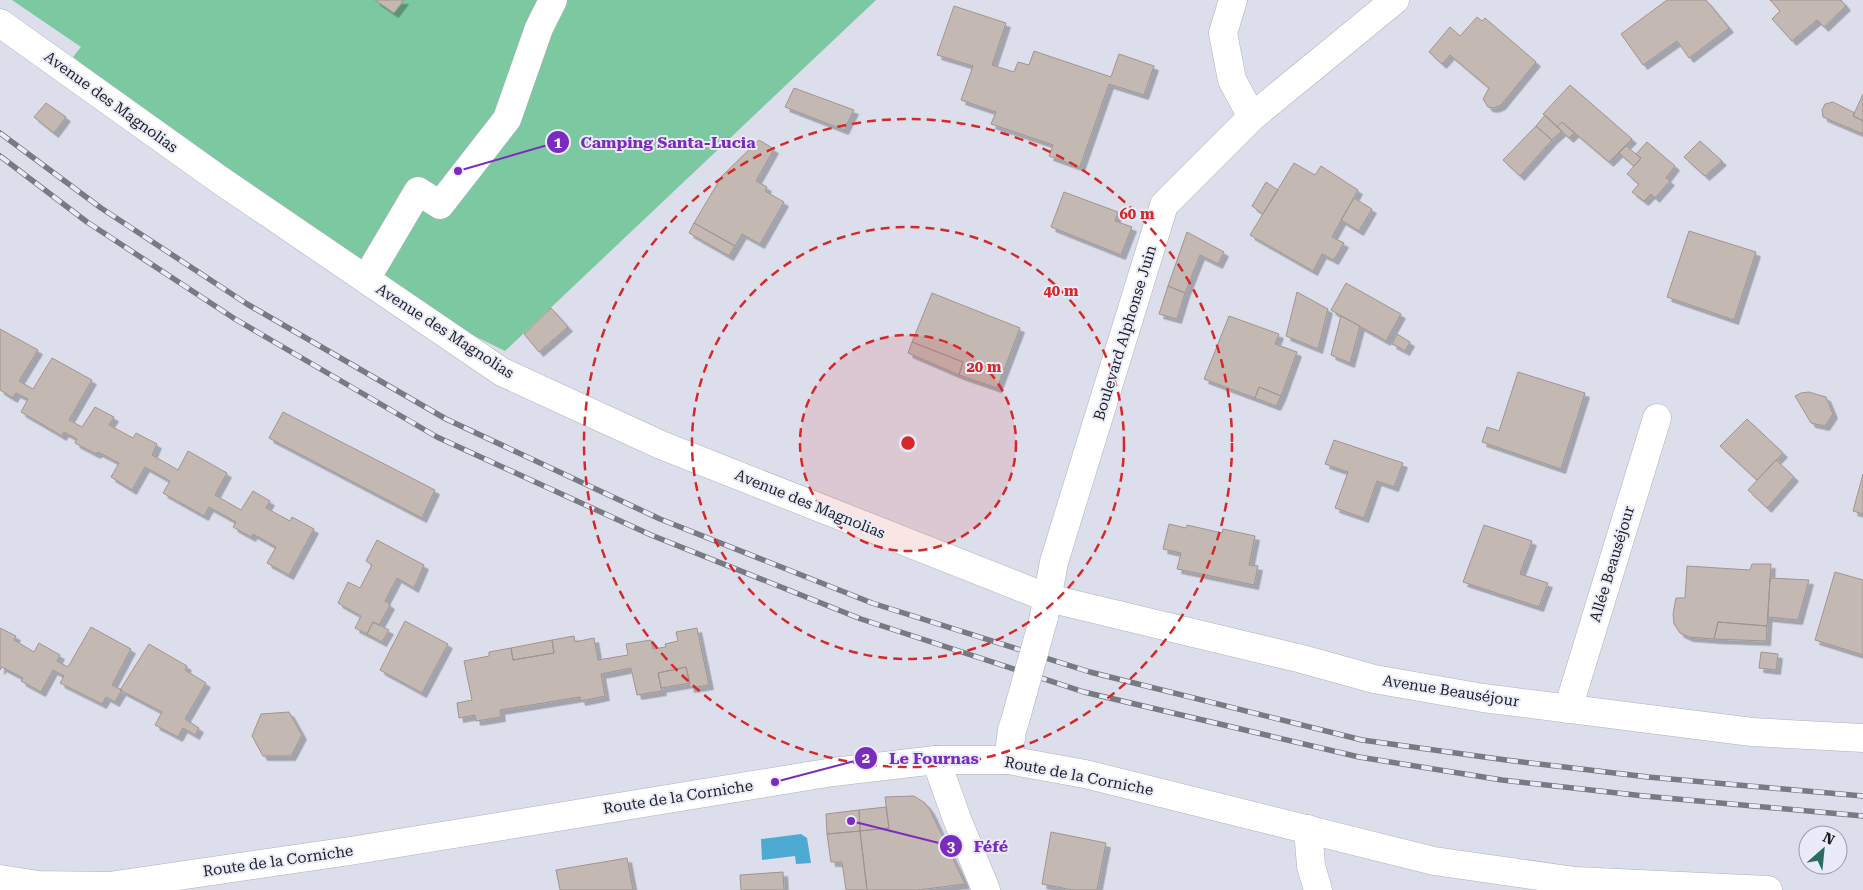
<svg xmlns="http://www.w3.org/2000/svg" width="1863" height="890" font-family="'Roboto Serif',serif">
<defs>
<filter id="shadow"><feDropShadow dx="4.5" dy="4.5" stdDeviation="0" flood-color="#0004"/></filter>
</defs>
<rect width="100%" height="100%" fill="#dcdfeb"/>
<path fill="#7cc8a0" d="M12,0H876L505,351L446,322L176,139L73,57L81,47Z"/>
<path fill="#4caad3" d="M801,834L807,838L811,863L796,864L795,856L762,860L761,839Z"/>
<path fill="#c4b8b3" stroke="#a0948f" filter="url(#shadow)" d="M375,0H404L394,13Z
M1667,0H1706L1729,28L1689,58L1677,41L1643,65L1621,34Z
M1770,0H1841L1846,6L1824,27L1817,20L1792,41L1772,19L1780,11Z
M954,6L1006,23L992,65L1014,72L1018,62L1029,65L1034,51L1111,77L1119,54L1154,66L1144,95L1109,84L1080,167L1049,156L1053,145L991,124L996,112L961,100L973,66L937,55Z
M1477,17L1482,21L1485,18L1536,62L1501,105L1494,108L1488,107L1483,99L1489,88L1450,55L1442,64L1429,52L1450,27L1460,36Z
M1570,85L1632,139L1609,162L1562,122L1557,127L1543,114Z
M794,88L854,110L844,130L785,107Z
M1863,94V121L1853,116Z
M1833,102L1855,113L1853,116L1863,121V134L1823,117L1822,110L1825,104Z
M46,103L66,117L54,133L34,117Z
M1545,115L1562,131L1552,140L1536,126Z
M1562,122L1574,133L1569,138L1557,127Z
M1536,126L1552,140L1520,176L1503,160Z
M759,140L774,149L756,181L767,187L765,191L784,202L760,244L742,234L735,246L694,223L722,176Z
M1700,141L1722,161L1705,176L1684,157Z
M1647,142L1675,166L1666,178L1670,181L1655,198L1651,194L1644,201L1632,192L1639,184L1627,174L1641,158L1636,154Z
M1626,146L1641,158L1634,166L1619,153Z
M1294,163L1315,175L1321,166L1358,190L1332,237L1344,243L1334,260L1322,254L1313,271L1250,235Z
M1266,182L1278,190L1263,214L1252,206Z
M1064,192L1118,212L1115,221L1132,227L1121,255L1051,227Z
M1354,198L1372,209L1359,231L1341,220Z
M694,223L735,246L729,256L689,233Z
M1689,231L1756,252L1734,320L1667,297Z
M1187,232L1224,252L1218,264L1200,255L1185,293L1168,286Z
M1346,283L1401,314L1386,341L1331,310Z
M1168,286L1185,293L1177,319L1159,314Z
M1297,292L1328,309L1318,349L1286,336Z
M932,293L1020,328L997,388L959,375L963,362L912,342Z
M551,308L568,327L539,352L524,334Z
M1229,316L1279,334L1275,344L1297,352L1281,396L1259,387L1255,398L1204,379Z
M1341,316L1360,326L1350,363L1331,355Z
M0,329L38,350L19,381L33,389L52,358L92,380L69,420L82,427L95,407L114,417L109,425L133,438L136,433L157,444L152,455L178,470L188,451L227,473L215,495L241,510L253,491L270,501L266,508L290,521L292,517L314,529L289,575L267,563L276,547L253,534L251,537L233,527L236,522L209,507L204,516L163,493L170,481L145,467L132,490L111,477L119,463L98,452L96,454L75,443L77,439L64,432L62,436L21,412L28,399L16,393L13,398L0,390Z
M1397,334L1410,342L1405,351L1392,344Z
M912,342L963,362L959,375L908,353Z
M1518,372L1585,393L1561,469L1482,442L1487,427L1499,431Z
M1259,387L1281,396L1276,406L1255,398Z
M1809,392L1826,397L1833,414L1825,426L1811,423L1795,396L1801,393Z
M283,412L435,490L422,518L269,438Z
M1747,419L1783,453L1757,480L1720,446Z
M1334,440L1403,463L1394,487L1377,481L1364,518L1335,508L1348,472L1325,464Z
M1776,460L1794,477L1767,508L1748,490Z
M1863,474V514L1853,511Z
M1169,524L1186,528L1187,525L1222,533L1223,529L1255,536L1249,565L1258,566L1254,585L1177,569L1181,553L1163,549Z
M1484,525L1532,541L1520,574L1548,583L1539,607L1463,582Z
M377,540L424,565L414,588L397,578L385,601L390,605L379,625L373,622L367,634L355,628L361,616L338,603L348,582L360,588L372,565L366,561Z
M1752,564H1771L1767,626L1718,622L1714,639L1689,637L1680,633L1674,624L1673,614L1676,598H1685L1687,566L1750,570Z
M1835,572L1863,580V655L1815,640Z
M1770,578L1809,580L1798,620L1768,617Z
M405,621L448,644L422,693L380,670Z
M373,622L389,630L382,642L367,634Z
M1718,622L1767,626L1766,641L1714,639Z
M91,627L131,649L112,685L122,690L115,702L106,697L102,704L60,683L64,676L53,670L41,692L21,681L23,678L2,667L0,670V628L16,636L14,640L34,652L39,643L60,655L57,661L68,667Z
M697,628L709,685L690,688L686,667L658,673L662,691L637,695L631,668L601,674L605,696L581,701L580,697L500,710L501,717L476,721L475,715L459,718L457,703L472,700L464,661L489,656V652L511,648L513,660L554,653L552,640L574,636L575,642L594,638L598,660L628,655L626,644L651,640L653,649L666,647L665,644L678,641L676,632Z
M552,640L554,653L513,660L511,648Z
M149,644L187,666L185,670L206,683L185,719L199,728L195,735L183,728L178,737L155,725L162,712L120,690Z
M1761,652L1778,654L1776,670L1759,668Z
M686,667L690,683L661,688L658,673Z
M289,712L302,735L291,756H263L252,736L261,714Z
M914,796L925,803L930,810L965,884L918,890H867L860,831L889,828L885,797Z
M886,807L889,828L860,831L859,810Z
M859,810L860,831L827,834L826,814Z
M860,831L867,890H846L842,862H831L827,834Z
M1051,832L1106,843L1097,890H1073L1042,884Z
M627,858L633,890H560L556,870Z
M783,872L784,890H741L740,875Z"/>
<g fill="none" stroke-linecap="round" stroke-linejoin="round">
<g stroke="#aeb1bc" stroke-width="29">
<path id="minor" d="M1233,0L1223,33L1232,80L1252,117
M0,23L220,180L502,372L661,445L1048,598L1302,659L1374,679L1483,698L1752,732L1863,738
M366,279L418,191L440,205L507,119L539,28L553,0
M1044,616L1054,562L1164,205L1252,117L1395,0
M1568,709L1657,418
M936,760L957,819L986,890
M1008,760L1012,730L1015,721
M1308,829L1311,866L1318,890"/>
</g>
<g stroke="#aeb1bc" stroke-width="29">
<path id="major" d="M0,879L38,885L109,886L350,851L833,772L936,760H1008L1085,774L1434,861L1575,881L1768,890"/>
</g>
<use href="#minor" stroke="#fff" stroke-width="28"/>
<use href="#major" stroke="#fff" stroke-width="28"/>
<g stroke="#787a82" stroke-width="5.5">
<path id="rail" d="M0,133L101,208L247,304L446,419L660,519L872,603L1090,672L1362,740L1506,760L1648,777L1863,796
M0,156L87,222L235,319L437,437L651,535L861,619L1084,692L1359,757L1502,780L1644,796L1863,816"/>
</g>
<use href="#rail" stroke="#e9ecf8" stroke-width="4" stroke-dasharray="11" stroke-linecap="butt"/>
<g stroke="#aeb1bc" stroke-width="29" stroke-linecap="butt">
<path id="minor-bridge" d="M1015,721L1044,617"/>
</g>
<use href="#minor-bridge" stroke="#fff" stroke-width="28"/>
</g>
<circle cx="908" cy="443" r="108" fill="#d62828" fill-opacity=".12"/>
<g fill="none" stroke="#d62828" stroke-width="2.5" stroke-dasharray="9 6">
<circle cx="908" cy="443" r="108"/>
<circle cx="908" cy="443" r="216"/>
<circle cx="908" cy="443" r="324"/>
</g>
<g text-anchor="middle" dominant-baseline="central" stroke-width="4" stroke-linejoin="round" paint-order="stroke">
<g font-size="15" fill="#1e1f24" stroke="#e9ecf8">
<text transform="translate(111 102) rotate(36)">Avenue des Magnolias</text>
<text transform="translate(445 331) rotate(33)">Avenue des Magnolias</text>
<text transform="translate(1125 333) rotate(-73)">Boulevard Alphonse Juin</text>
<text transform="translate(810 504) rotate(22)">Avenue des Magnolias</text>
<text transform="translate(1612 564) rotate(-73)">Allée Beauséjour</text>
<text transform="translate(1451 691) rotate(9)">Avenue Beauséjour</text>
<text transform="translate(1079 776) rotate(11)">Route de la Corniche</text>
<text transform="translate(678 797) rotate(-9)">Route de la Corniche</text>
<text transform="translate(278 861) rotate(-8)">Route de la Corniche</text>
</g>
</g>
<circle cx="908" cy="443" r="8" fill="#d62828" stroke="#e9ecf8" stroke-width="2.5"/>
<g font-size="15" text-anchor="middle" font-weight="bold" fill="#d62828" stroke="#e9ecf8" stroke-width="4" stroke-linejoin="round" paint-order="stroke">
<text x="1137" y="219">60 m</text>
<text x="1061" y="296">40 m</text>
<text x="984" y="372">20 m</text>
</g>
<path fill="none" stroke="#7b2cbf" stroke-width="2" d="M458 171L558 142M775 782L866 758M851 821L951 846"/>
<g fill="#7b2cbf" stroke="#e9ecf8" stroke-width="2">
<circle cx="458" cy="171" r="5"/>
<circle cx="775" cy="782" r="5"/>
<circle cx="851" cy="821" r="5"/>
<circle cx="558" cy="142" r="12"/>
<circle cx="866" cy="758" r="12"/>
<circle cx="951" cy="846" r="12"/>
</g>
<g font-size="15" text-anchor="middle" font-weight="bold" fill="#fff">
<text x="558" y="148">1</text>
<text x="866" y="763">2</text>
<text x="951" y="852">3</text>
</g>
<g font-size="16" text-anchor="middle" font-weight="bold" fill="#7b2cbf" stroke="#e9ecf8" stroke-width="4" stroke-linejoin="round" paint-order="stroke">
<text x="668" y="148">Camping Santa-Lucia</text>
<text x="934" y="764">Le Fournas</text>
<text x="991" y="852">Féfé</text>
</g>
<g transform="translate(1823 850) rotate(27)"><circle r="24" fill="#e9ecf8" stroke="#989aa3"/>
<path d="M0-4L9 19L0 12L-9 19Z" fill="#286e63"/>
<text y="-8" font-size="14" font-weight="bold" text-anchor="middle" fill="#1e1f24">N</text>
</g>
</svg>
